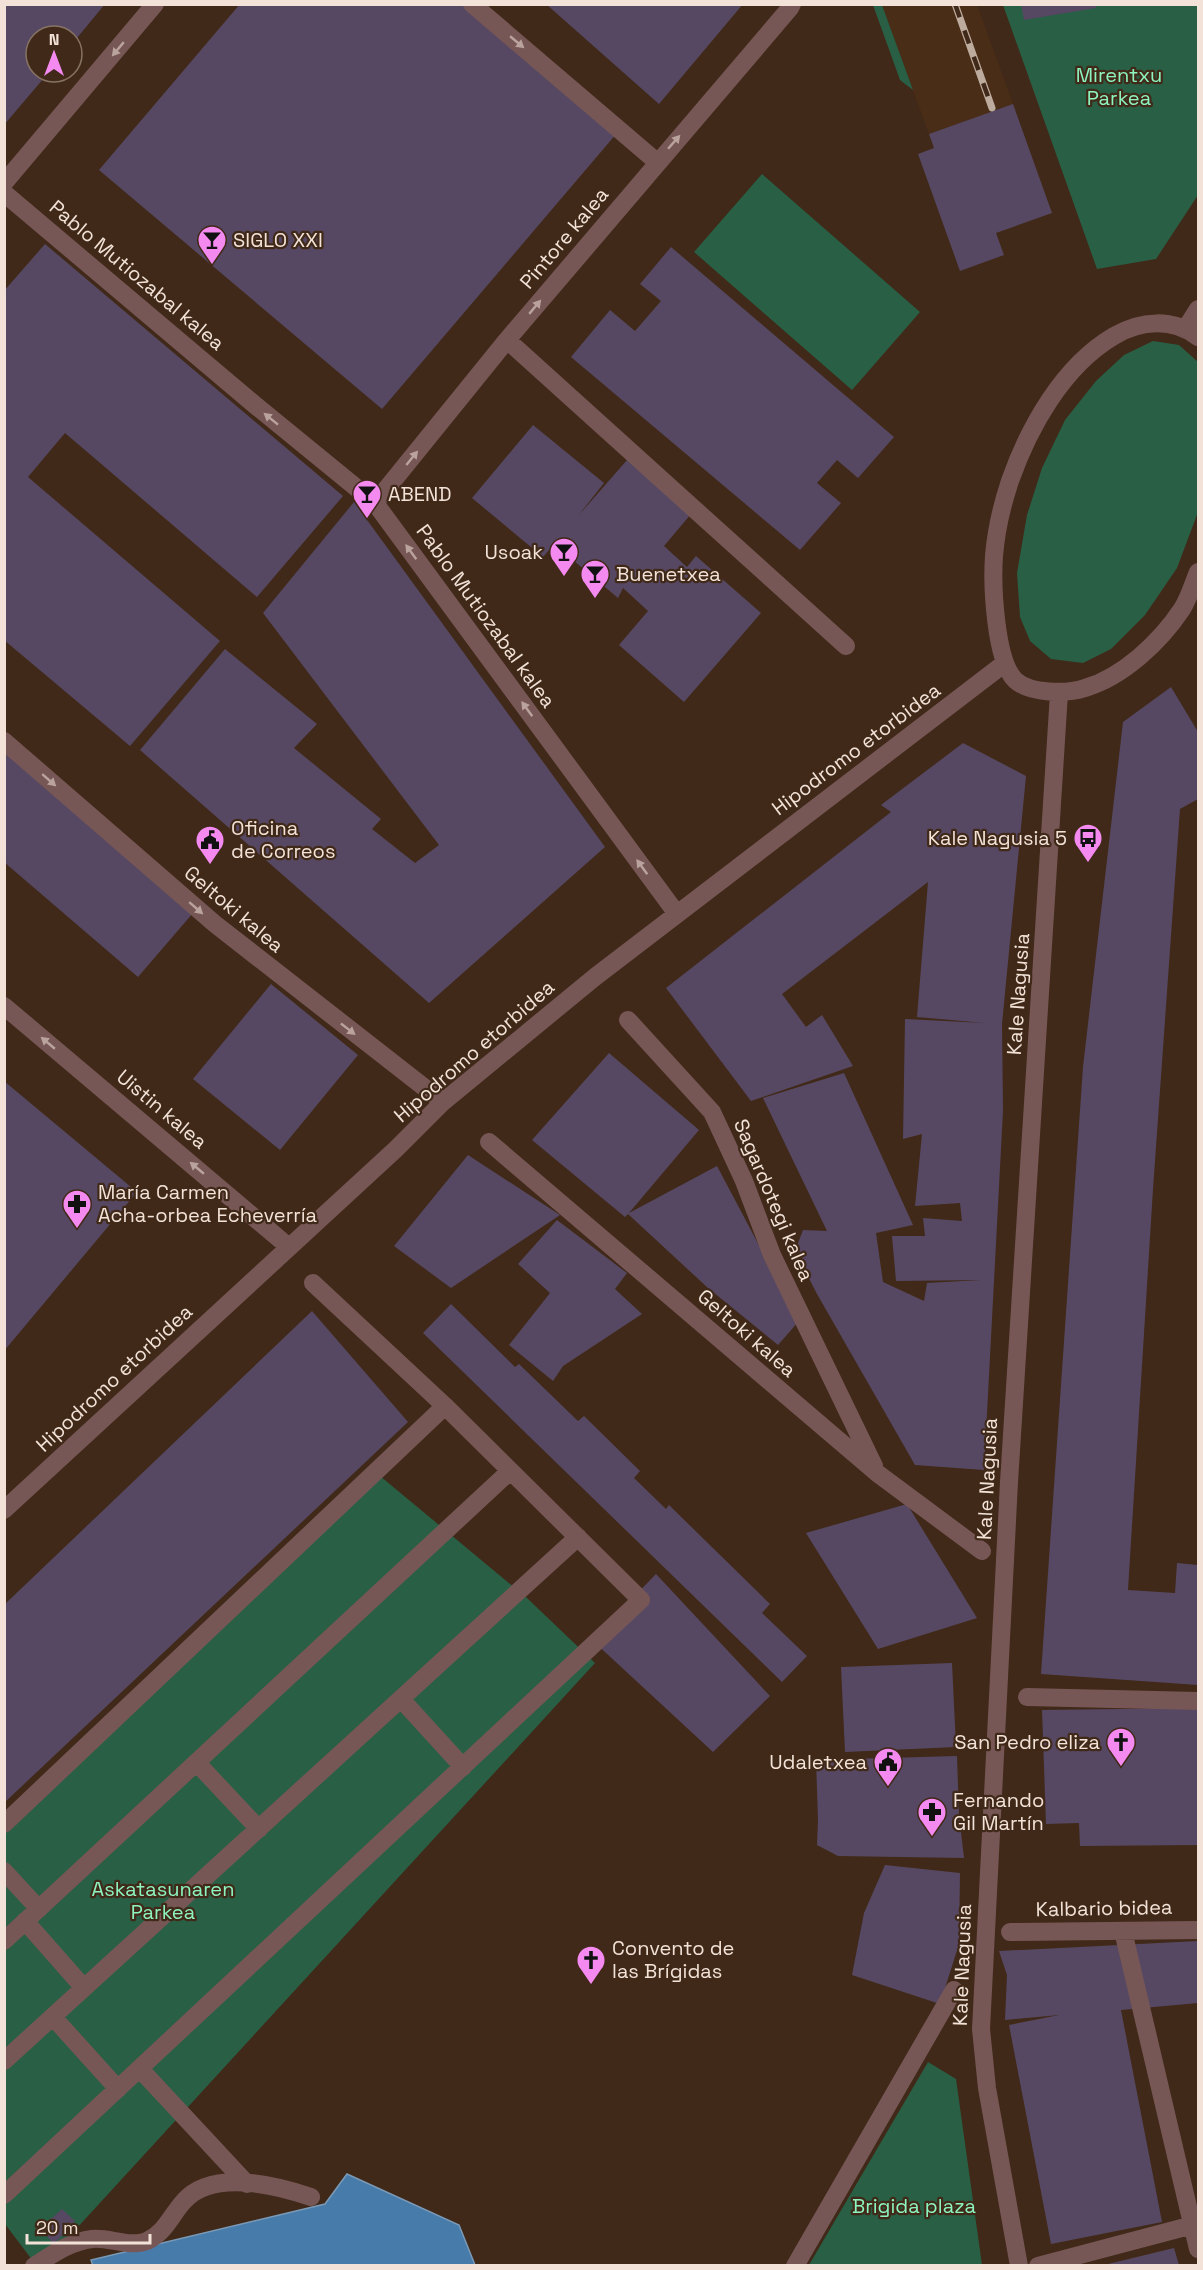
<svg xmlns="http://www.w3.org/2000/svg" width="1203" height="2270" font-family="'Space Grotesk',sans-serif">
<rect width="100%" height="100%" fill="#402918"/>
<path fill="#4a2d17" d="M882,5H977L1013,104L929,134Z"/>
<path fill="#295f45" d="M873,5H882L913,90L900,80Z
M1003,5H1198V195L1156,259L1097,269Z
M762,174L920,312L852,390L694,252Z
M1153,341L1179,345L1198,362V512L1177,568L1145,615L1111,649L1083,663L1051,659L1030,641L1020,617L1017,573L1027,515L1042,468L1065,420L1096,381L1124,355Z
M380,1476L527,1598L595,1663L43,2265H36L5,2224V1832Z
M928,2062L956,2079L982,2265H809Z"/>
<path fill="#477baa" stroke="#7a9ab8" stroke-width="1.5" d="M347,2174L459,2225L475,2265L93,2266L91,2260L325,2204Z"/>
<path fill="#564862" d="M4,4H105L72,44V36H36V72H49L4,125Z
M240,4H465L617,133L382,409L99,170Z
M546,4H743L659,104Z
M1021,4H1096V8L1024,20Z
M1013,104L1052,213L996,233L1004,255L960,271L918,154L934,148L929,134Z
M45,244L343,496L257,597L65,433L28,477L220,641L130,746L4,640V291Z
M671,247L894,437L858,478L837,460L817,483L841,503L800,550L571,357L610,310L635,331L661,301L640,284Z
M533,425L604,483L578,516L628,459L691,514L664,546L687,567L696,556L761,613L684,702L619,645L648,611L623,588L618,598L554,544L543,557L472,498Z
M354,502L605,847L429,1003L140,750L225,649L317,724L294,748L381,819L372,829L415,863L439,845L263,613Z
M1171,687L1198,732V799L1180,809L1153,1189L1128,1590L1175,1593L1177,1563L1198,1565V1685L1041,1674L1083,1067L1123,722Z
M963,743L1026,776L1002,1024L1003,1111L984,1470L915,1465L817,1294L795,1251L803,1230L827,1231L763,1098L844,1073L913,1225L876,1233L883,1282L924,1301L927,1283L981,1280L896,1281L892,1236H925L923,1218L962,1221L960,1203L915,1206L922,1134L903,1139L905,1019L985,1023L917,1017L928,882L782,994L806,1027L822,1015L853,1066L751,1101L666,988L891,812L881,805Z
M4,752L193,913L138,977L4,862Z
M271,984L358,1055L280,1150L193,1079Z
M609,1053L699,1130L629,1213L717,1166L799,1321L778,1345L708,1288L628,1214L625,1217L532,1140Z
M4,1081L137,1192L4,1351Z
M468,1155L560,1215L451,1288L394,1246Z
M557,1220L627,1273L615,1289L642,1314L563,1366L553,1381L509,1345L550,1293L518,1264Z
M451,1304L515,1367L519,1364L578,1421L584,1416L640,1471L634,1478L666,1509L669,1505L770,1604L762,1613L807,1656L782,1682L423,1333Z
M312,1311L408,1422L4,1803V1605Z
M907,1504L977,1618L878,1649L806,1533Z
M656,1574L770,1696L713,1752L592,1640Z
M952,1663L956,1747L845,1752L841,1667Z
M1198,1708V1845L1080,1846L1079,1823L1046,1824L1042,1710Z
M957,1756L959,1815L964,1858L838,1856L817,1845L818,1820L816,1760Z
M885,1865L960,1873L959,1944L940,2004L852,1975L864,1913Z
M1198,1941V2003L1121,2010L1162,2222L1051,2244L1009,2025L1059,2015L1005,2020L1007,1975L999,1951Z
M62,2209L75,2221L54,2244L40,2229Z
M1174,2248L1179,2265H1104Z"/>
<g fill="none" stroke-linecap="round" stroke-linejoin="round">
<path stroke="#765756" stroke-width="18" d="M472,4L657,162
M4,183L155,4
M4,193L255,405L375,503L677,914
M1186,328L1198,309
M1198,337C1173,318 1141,320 1114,336C1063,366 1029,427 1010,481C1002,505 996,531 994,556C992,584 995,660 1015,680C1030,694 1067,694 1085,688C1123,677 1160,642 1182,609C1189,598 1193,584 1198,572
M507,340L846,646
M375,503L507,340L790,8L792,4
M4,741L215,924L443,1102
M4,1006L289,1247
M628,1020L712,1112L744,1181L772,1255L874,1466
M489,1142L877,1473L982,1551
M4,1510L396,1149L443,1102L595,977L1005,663
M1027,1697L1198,1701
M401,1699L463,1767
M197,1763L259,1829
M4,1824L445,1406L313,1283
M4,1871L39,1909
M25,1921L84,1988
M1123,1931L1198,2249
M1010,1932L1198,1930
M4,1941L510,1471
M53,2017L118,2089
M4,2061L578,1537
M140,2069L247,2184
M4,2195L641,1600L445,1406
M34,2266C53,2254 69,2242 92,2239C109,2237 130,2248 147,2241C166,2232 171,2215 184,2201C212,2169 276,2185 311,2197
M795,2266L954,1990
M1019,2266L987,2088L981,2029L1009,1482L1059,693
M1038,2266L1193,2225"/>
<g stroke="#bdab9e" stroke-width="7">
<path id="rail" d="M955,4L992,108"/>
</g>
<use href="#rail" stroke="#402918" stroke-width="4.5" stroke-dasharray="14" stroke-linecap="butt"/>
</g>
<defs><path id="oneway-solid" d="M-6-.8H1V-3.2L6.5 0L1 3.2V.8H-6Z" transform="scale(1.5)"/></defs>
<g fill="#baa39d">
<use href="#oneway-solid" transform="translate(517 42) rotate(40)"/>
<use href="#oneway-solid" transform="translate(118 49) rotate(130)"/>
<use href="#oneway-solid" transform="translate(674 142) rotate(-49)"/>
<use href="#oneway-solid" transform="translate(535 307) rotate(-50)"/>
<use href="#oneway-solid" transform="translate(271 419) rotate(-141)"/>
<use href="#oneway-solid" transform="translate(412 458) rotate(-51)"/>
<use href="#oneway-solid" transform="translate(411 552) rotate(-126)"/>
<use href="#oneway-solid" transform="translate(527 709) rotate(-126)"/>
<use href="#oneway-solid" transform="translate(49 780) rotate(41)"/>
<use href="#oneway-solid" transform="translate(642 867) rotate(-126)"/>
<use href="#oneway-solid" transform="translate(196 908) rotate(41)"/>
<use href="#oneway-solid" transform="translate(348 1029) rotate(38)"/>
<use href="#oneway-solid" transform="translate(48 1043) rotate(-140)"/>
<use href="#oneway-solid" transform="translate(197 1168) rotate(-140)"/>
</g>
<defs>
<g id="bar-pin" transform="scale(1.5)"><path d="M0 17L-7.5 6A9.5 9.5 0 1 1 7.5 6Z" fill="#f489f0" stroke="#402918"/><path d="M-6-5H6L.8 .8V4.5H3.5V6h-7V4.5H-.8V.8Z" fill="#111"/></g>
<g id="bus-pin" transform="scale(1.5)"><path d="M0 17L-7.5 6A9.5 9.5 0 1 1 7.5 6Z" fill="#f489f0" stroke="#402918"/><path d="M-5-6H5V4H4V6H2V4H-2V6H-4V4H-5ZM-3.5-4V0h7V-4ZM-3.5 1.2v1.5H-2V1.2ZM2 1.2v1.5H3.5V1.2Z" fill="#111"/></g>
<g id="civic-pin" transform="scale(1.5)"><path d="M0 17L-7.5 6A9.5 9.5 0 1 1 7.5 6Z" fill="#f489f0" stroke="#402918"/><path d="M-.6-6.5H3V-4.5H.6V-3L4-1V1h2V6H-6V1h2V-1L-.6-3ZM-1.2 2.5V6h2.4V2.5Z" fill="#111"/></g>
<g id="pharmacy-pin" transform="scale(1.5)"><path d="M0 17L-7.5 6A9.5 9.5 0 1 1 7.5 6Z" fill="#f489f0" stroke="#402918"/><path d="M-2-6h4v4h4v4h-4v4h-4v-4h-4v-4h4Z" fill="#111"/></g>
<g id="church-pin" transform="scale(1.5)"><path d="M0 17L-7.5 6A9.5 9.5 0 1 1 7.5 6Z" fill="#f489f0" stroke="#402918"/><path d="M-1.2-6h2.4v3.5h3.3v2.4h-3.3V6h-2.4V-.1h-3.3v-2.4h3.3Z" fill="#111"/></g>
</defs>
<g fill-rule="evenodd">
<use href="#bar-pin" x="212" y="240"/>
<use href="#bar-pin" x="367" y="494"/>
<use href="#bar-pin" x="564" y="552"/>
<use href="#bar-pin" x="595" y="574"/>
<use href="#bus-pin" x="1088" y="838"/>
<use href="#civic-pin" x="210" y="840"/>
<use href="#pharmacy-pin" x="77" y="1204"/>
<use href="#church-pin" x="1121" y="1742"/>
<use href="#civic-pin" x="888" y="1762"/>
<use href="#pharmacy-pin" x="932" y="1812"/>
<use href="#church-pin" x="591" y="1960"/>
</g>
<g text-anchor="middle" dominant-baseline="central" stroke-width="4.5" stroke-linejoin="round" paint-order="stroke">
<g font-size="20" fill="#8df4bf" stroke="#402918">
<text x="1119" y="75">Mirentxu<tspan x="1119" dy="23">Parkea</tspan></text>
<text x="163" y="1889">Askatasunaren<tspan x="163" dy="23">Parkea</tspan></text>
<text x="914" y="2206">Brigida plaza</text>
</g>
<g font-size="20" fill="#f2e2d7" stroke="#402918">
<text transform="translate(564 238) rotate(-50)">Pintore kalea</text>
<text transform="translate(137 275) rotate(40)">Pablo Mutiozabal kalea</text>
<text transform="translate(486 616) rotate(54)">Pablo Mutiozabal kalea</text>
<text transform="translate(856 749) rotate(-37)">Hipodromo etorbidea</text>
<text transform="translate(234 909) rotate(40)">Geltoki kalea</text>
<text transform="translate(1018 994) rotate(-86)">Kale Nagusia</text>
<text transform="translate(474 1051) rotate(-41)">Hipodromo etorbidea</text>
<text transform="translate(162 1109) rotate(40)">Uistin kalea</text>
<text transform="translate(774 1200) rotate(67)">Sagardotegi kalea</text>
<text transform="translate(747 1333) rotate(41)">Geltoki kalea</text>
<text transform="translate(114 1378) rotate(-43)">Hipodromo etorbidea</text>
<text transform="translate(987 1479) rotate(-87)">Kale Nagusia</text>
<text transform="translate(1104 1908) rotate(-1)">Kalbario bidea</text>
<text transform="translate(962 1965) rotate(-88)">Kale Nagusia</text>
</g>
<g font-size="20" fill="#f2e2d7" stroke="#402918" text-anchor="start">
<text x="233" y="240">SIGLO XXI</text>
<text x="388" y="494">ABEND</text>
<text x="543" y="552" text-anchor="end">Usoak</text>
<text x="616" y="574">Buenetxea</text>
<text x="231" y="828">Oficina<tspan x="231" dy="23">de Correos</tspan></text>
<text x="1067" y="838" text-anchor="end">Kale Nagusia 5</text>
<text x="98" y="1192">María Carmen<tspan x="98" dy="23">Acha-orbea Echeverría</tspan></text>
<text x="1100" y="1742" text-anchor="end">San Pedro eliza</text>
<text x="867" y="1762" text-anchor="end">Udaletxea</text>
<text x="953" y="1800">Fernando<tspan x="953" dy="23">Gil Martín</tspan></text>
<text x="612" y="1948">Convento de<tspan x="612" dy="23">las Brígidas</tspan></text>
</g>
</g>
<rect width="1203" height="2270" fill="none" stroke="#f2e2d7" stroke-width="12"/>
<g transform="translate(54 54)"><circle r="28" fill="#402918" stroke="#877364" stroke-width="1.5"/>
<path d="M0-4.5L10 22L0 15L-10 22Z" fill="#f489f0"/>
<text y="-9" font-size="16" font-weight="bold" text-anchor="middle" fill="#f2e2d7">N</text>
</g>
<path d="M27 2234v9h123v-9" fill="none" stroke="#f2e2d7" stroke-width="3"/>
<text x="36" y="2234" font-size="18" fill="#f2e2d7" stroke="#402918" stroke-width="4.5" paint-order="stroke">20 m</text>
</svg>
